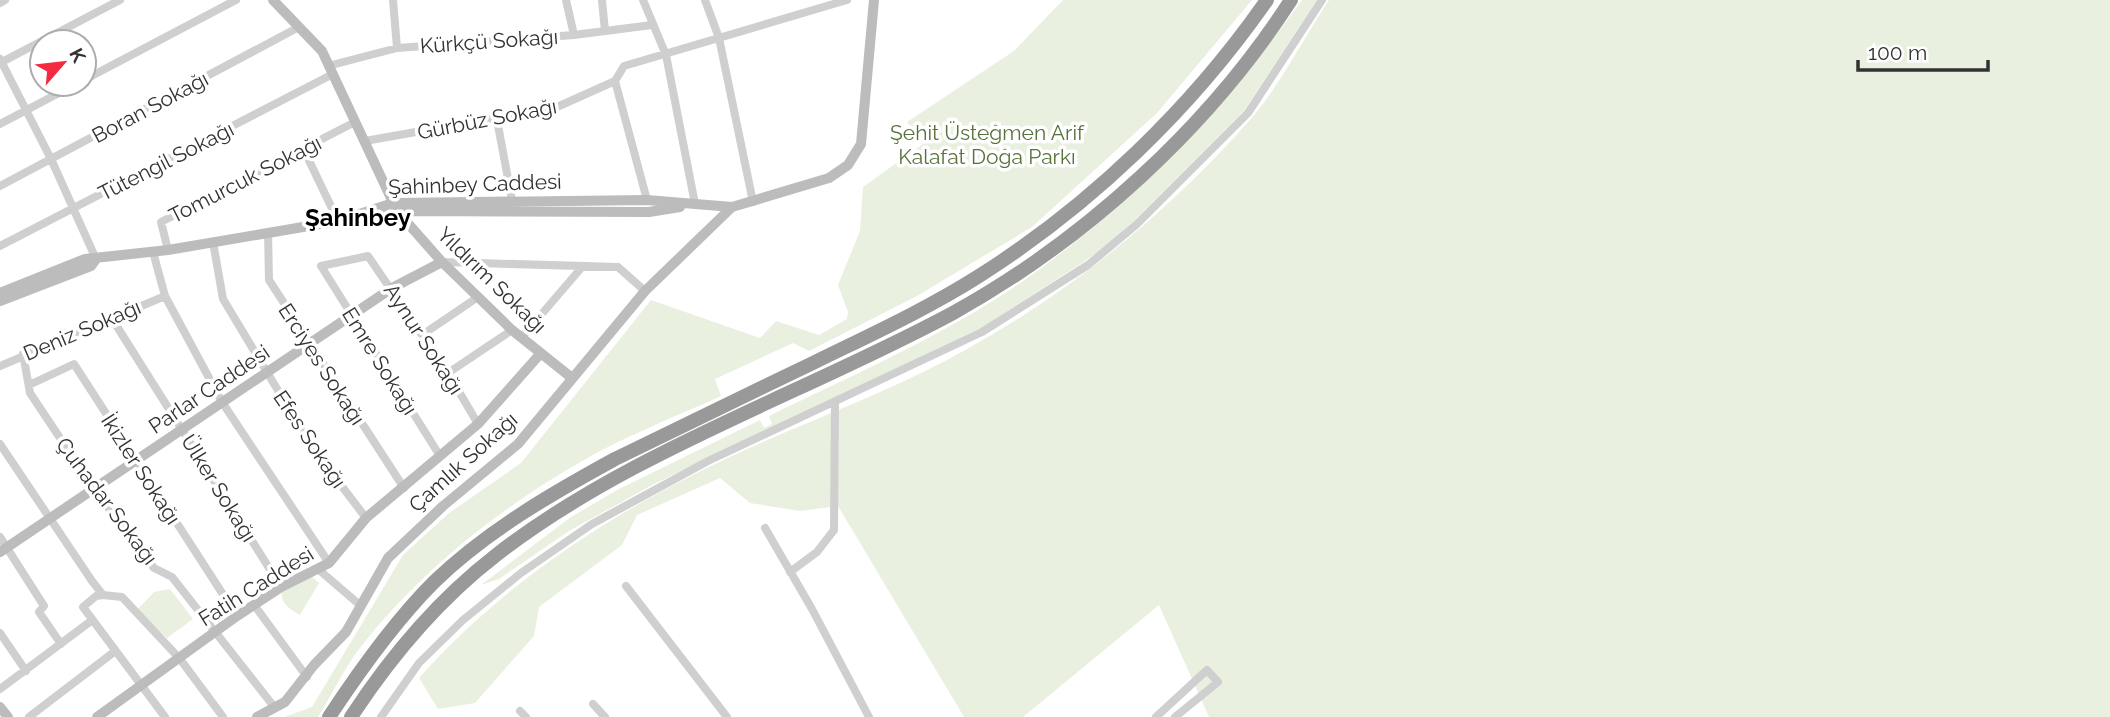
<svg xmlns="http://www.w3.org/2000/svg" width="2110" height="717" font-family="Raleway,sans-serif">
<rect width="100%" height="100%" fill="#fff"/>
<path fill="#e9f0e0" d="M1063,0H1252L1157,113L1032,227L917,296L809,351L793,343L715,379L721,396C673,418 622,437 577,464C496,511 421,571 363,644C345,666 333,693 318,717H284L312,707L403,555L449,513L521,463L651,300L760,338L776,321L819,335L847,319L848,312L838,285L860,231L863,187L923,144L907,122L1014,51Z
M1302,0H1317L1244,111L1115,240L1082,263L981,328L654,484L569,531L499,579L481,585L571,517L619,489L760,420L764,428L772,424L769,416C861,371 957,330 1040,269C1142,194 1228,103 1302,0Z
M1329,0H2110V717H1209L1159,605L1023,717H964L838,506L800,511L750,503L720,478L637,515L622,545L539,607L534,636L475,703L438,709L419,678C501,586 602,519 713,465C789,428 870,400 945,361C1060,301 1163,218 1249,121C1277,90 1305,36 1329,0Z
M310,575L319,583L300,615C288,608 280,604 282,589Z
M170,589L193,619L167,638L137,610L154,592Z"/>
<g fill="none" stroke-linecap="round" stroke-linejoin="round">
<path stroke="#cfcfcf" stroke-width="8" d="M393,0L397,48
M566,0L574,35
M602,0L605,31
M643,0L666,55L695,204
M705,0L719,38L753,202
M0,3L5,0
M0,59L51,159L96,259
M0,63L120,0
M328,66L397,48L574,35L652,25
M84,80L236,0
M615,81L647,200
M497,120L512,200
M0,124L76,84
M365,141L557,107L615,81L624,66L847,0
M304,150L338,221
M0,186L299,27
M268,232L269,280L404,488
M213,242L223,299L312,447L366,518
M0,246L331,75
M168,250L161,222L355,122
M153,252L165,296L222,402L329,563
M442,262L618,267L645,291
M111,317L281,587
M422,335L478,297
M522,337L582,267
M23,354L30,393L94,489L154,568L172,577L275,708
M0,366L165,296
M448,373L512,330
M29,385L74,364L237,616
M0,444L92,581L103,595L122,597L180,659L223,717
M440,456L321,266L368,256L448,373L478,424
M765,528L812,609L869,717
M0,537L44,606L39,612L61,644
M318,569L361,606
M790,572L817,552L834,530L835,402
M626,586L727,717
M103,595L96,596L83,607L165,717
M255,606L307,677
M0,633L26,671
M0,689L91,621
M593,704L605,717
M520,711L526,717
M29,717L114,652
M381,717L419,663L463,620L521,573L592,524L708,461L982,332L1088,265L1136,225L1248,113L1322,0
M1156,717L1207,670L1218,682L1175,717"/>
<path stroke="#bcbcbc" stroke-width="10" d="M273,0L322,51L397,211L442,262L512,330L572,378
M371,215L397,211L649,212L680,207
M0,293L85,259L168,250L338,221L393,203L647,200L732,207L829,178L848,165L861,144L874,0
M0,301L91,266L96,259
M0,552L392,288L442,262
M0,707L8,717
M97,717L237,616L281,587L329,563L366,518L478,424L541,353
M257,717L285,702L314,665L346,632L388,558L443,506L518,444L645,291L732,207"/>
<path stroke="#999" stroke-width="14" d="M329,717C360,670 394,622 434,582C487,531 551,494 615,459C681,427 748,394 815,362C870,335 927,309 979,276C1091,205 1191,109 1267,0
M351,717C391,656 437,601 495,556C626,453 805,393 953,313C1085,240 1209,127 1291,0"/>
</g>
<g text-anchor="middle" dominant-baseline="central" stroke-width="7" stroke-linejoin="round" paint-order="stroke">
<g font-size="21" fill="#323232" stroke="#fff">
<text transform="translate(489 41) rotate(-4)">Kürkçü Sokağı</text>
<text transform="translate(150 107) rotate(-28)">Boran Sokağı</text>
<text transform="translate(487 119) rotate(-11)">Gürbüz Sokağı</text>
<text transform="translate(166 161) rotate(-27)">Tütengil Sokağı</text>
<text transform="translate(245 179) rotate(-27)">Tomurcuk Sokağı</text>
<text transform="translate(475 184) rotate(-2)">Şahinbey Caddesi</text>
<text transform="translate(492 280) rotate(44)">Yıldırım Sokağı</text>
<text transform="translate(82 330) rotate(-23)">Deniz Sokağı</text>
<text transform="translate(424 339) rotate(57)">Aynur Sokağı</text>
<text transform="translate(380 361) rotate(58)">Emre Sokağı</text>
<text transform="translate(322 364) rotate(57)">Erciyes Sokağı</text>
<text transform="translate(209 389) rotate(-34)">Parlar Caddesi</text>
<text transform="translate(310 439) rotate(56)">Efes Sokağı</text>
<text transform="translate(463 462) rotate(-42)">Çamlık Sokağı</text>
<text transform="translate(141 469) rotate(57)">İkizler Sokağı</text>
<text transform="translate(219 488) rotate(58)">Ülker Sokağı</text>
<text transform="translate(107 501) rotate(53)">Çuhadar Sokağı</text>
<text transform="translate(256 586) rotate(-32)">Fatih Caddesi</text>
</g>
<g font-size="21" fill="#57733b" stroke="#fff">
<text x="987" y="132">Şehit Üsteğmen Arif<tspan x="987" dy="24">Kalafat Doğa Parkı</tspan></text>
</g>
<g font-size="24" font-weight="bold" fill="#000" stroke="#fff">
<text x="358" y="217">Şahinbey</text>
</g>
</g>
<g transform="translate(63 63) rotate(62)"><circle r="33" fill="#ffffff" stroke="#adadad" stroke-width="2"/>
<path d="M0-5L12 26L0 18L-12 26Z" fill="#f42a40"/>
<text y="-10" font-size="19" font-weight="bold" text-anchor="middle" fill="#323232">K</text>
</g>
<path d="M1858 60v10h130v-10" fill="none" stroke="#323232" stroke-width="3.5"/>
<text x="1868" y="60" font-size="21" fill="#323232" stroke="#ffffff" stroke-width="5" paint-order="stroke">100 m</text>
</svg>
